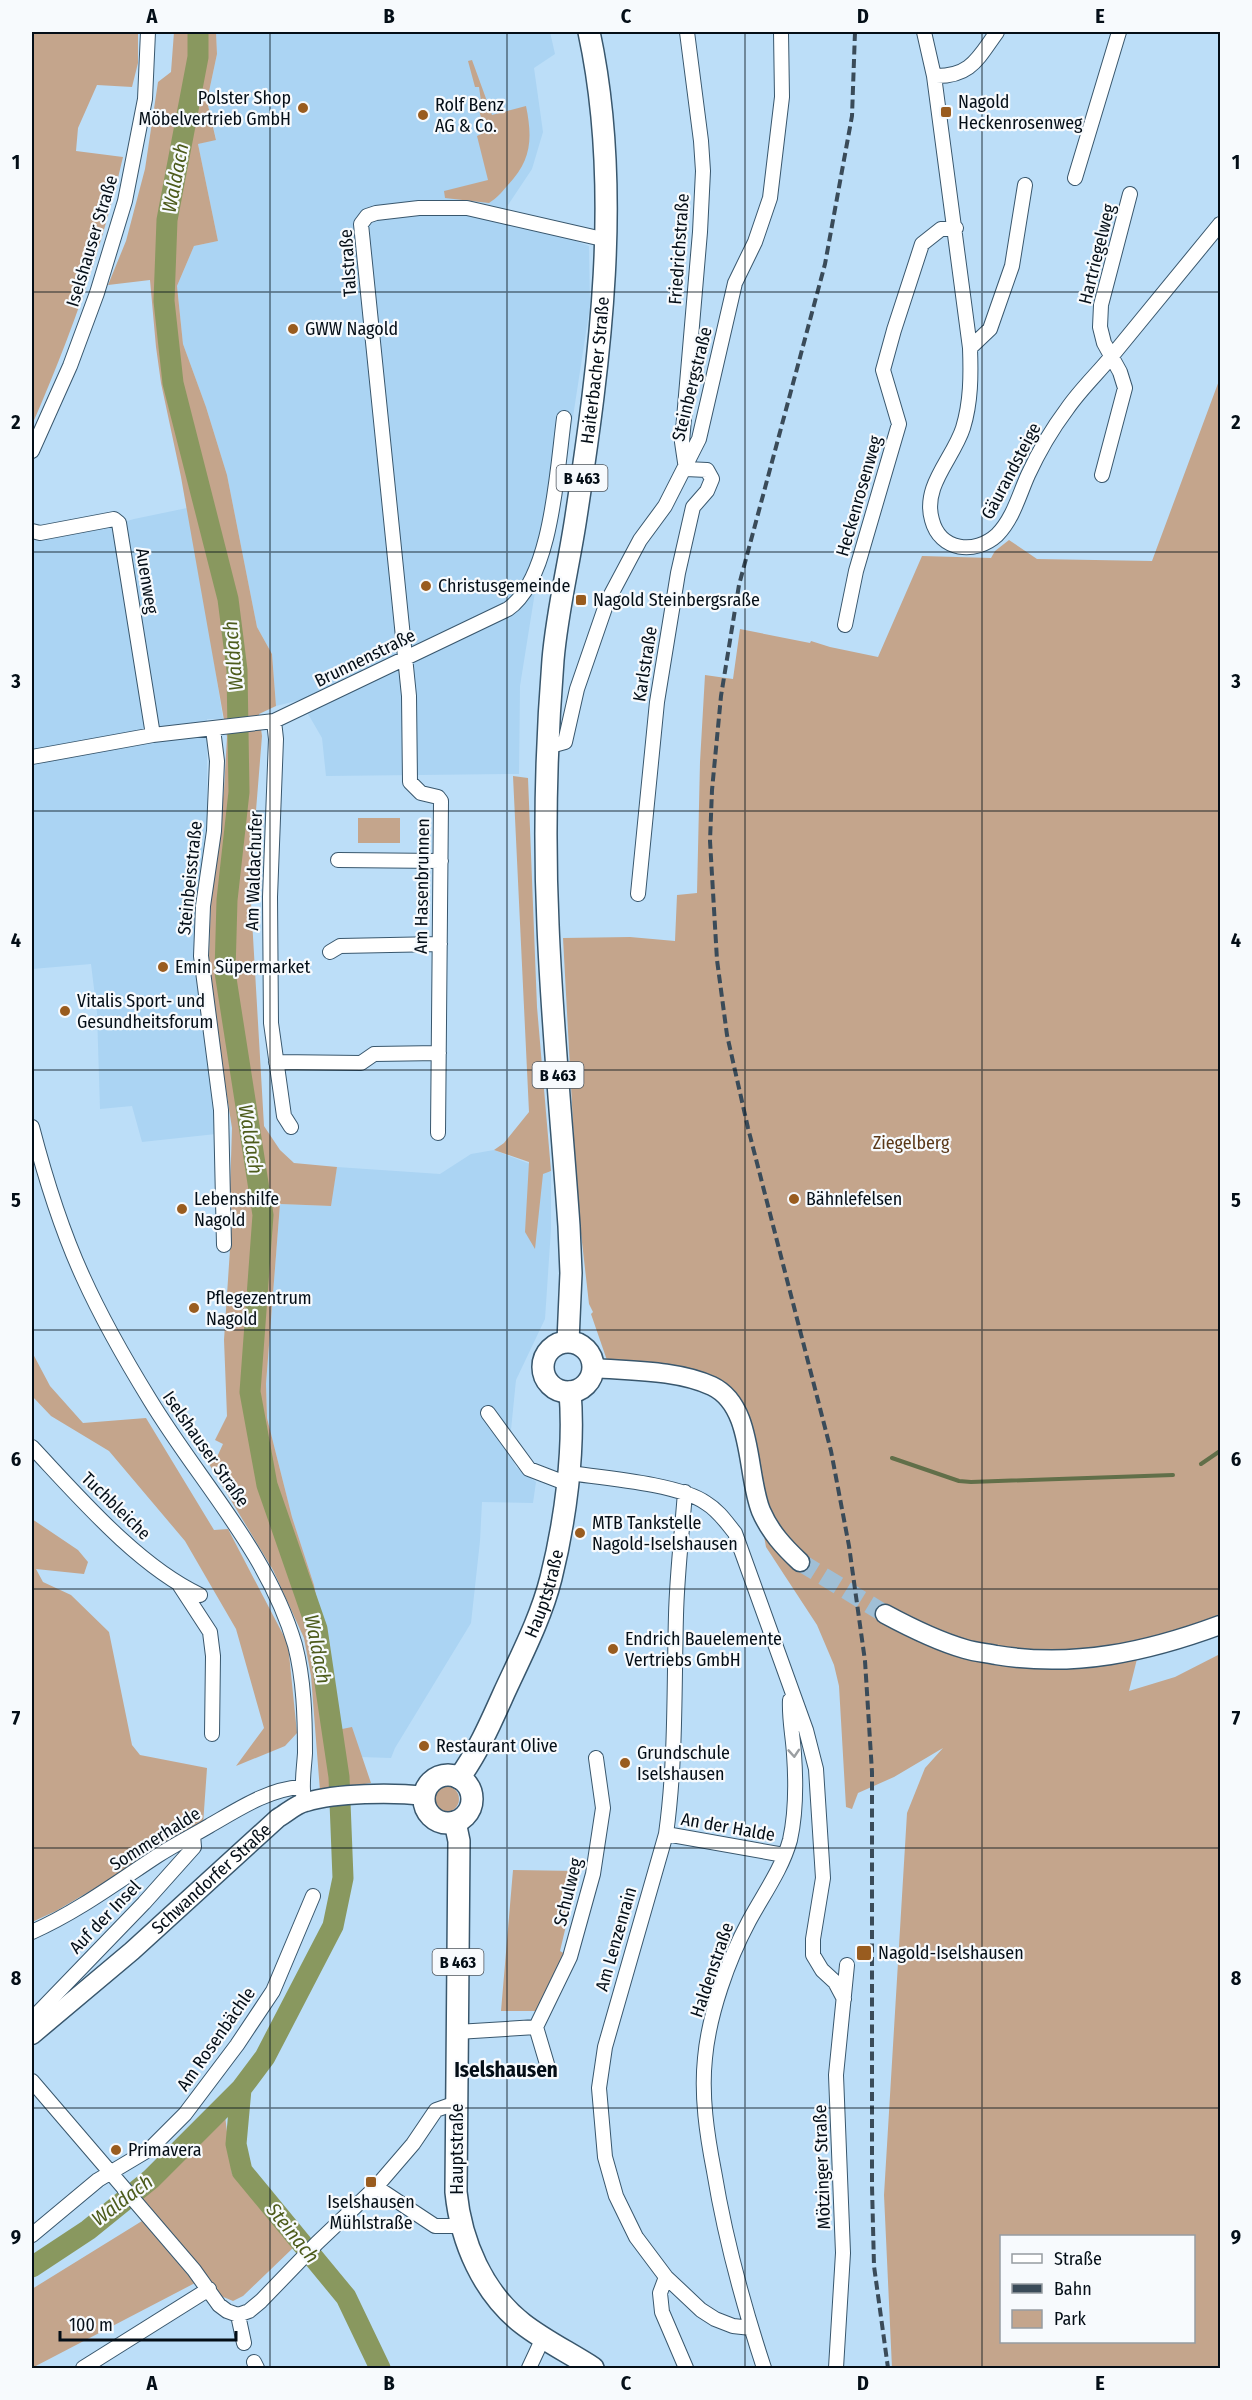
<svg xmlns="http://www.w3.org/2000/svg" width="1252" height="2400" font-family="'Fira Sans Condensed',sans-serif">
<rect width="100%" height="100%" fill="#bcdef8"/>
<path fill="#abd4f3" d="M216,32H550L555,54L534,68L543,132L532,169L506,208L499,223L565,237L589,246L590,306L559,508L535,592L520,686L519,774L326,776L322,738L300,700L276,706L272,654L257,627L227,475L206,407L183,344L177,286L194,246L218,241L198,144L216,139L207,101L217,54Z
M187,508L210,635L223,719H207V821L195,910L196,954L216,1134L142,1142L132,1106L100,1109L97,1013L91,964L32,969V538L103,528L134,519Z
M494,1150L551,1172V1229L545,1319L516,1380L509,1450L516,1467L536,1482L533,1503L482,1502L480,1541L471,1623L395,1748L391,1758L360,1757L342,1730L314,1585L292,1517L267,1418L266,1384L280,1204L330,1206L337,1167L440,1174L471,1154Z"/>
<path fill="#c4a58c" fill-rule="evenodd" d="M32,32H138V63L132,87L97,85L78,128L76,151L123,157C102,249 70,338 32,425Z
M174,32H216L217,54L207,101L216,140L198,144L218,241L194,246L177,286L183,344L206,407L227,475L257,627L272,654L276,706L259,714L262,736L250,885L264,1126L280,1150L294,1163L337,1167L331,1206L280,1204L266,1384L267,1418L292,1517L314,1585L342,1729L352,1727L371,1783L320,1791L311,1676L304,1638L273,1570L206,1459L209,1453L217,1457L223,1444L215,1440L227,1416L224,1340L232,1219L230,1191L232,1128L215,1020L209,958L211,898L224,790L227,737L181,477L161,383L156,347L150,280L108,285L126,241L145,169L158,82L171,72Z
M472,60L492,115L526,106C533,140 531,161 507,186C501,193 497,198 489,203L445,198L444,191L488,180L477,136L485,132L477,103L481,101L479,87H475L468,61Z
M1220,378V1623L1138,1655L1129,1691L1175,1677L1220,1654V2368H892L884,2195L907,1813L925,1768L943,1748L894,1777L858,1793L852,1809L846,1807L839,1686L834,1665L817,1625L766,1547L744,1429L714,1387L610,1369L591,1314L593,1312L589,1304L577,1198L563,938L630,937L675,941L677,895L697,893L700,762L705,675L733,679L740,629L810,643L811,641L830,647L878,657L922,556L991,558L995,551L1009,540L1037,559L1152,561ZM1002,2236H1194V2342H1002Z
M513,776L528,778L537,1007L551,1171L543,1174L535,1249L525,1232L529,1162L494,1150L504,1143L529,1112Z
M358,818H400V843H358Z
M32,1352L50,1386L83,1423L146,1418L214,1530L228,1529L288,1644L297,1733L285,1746L236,1766L264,1728L236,1629L185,1541L109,1451L51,1416L32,1396Z
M32,1519L78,1550L88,1562L84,1574L36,1569L43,1582L71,1595L109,1632L132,1745L140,1755L207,1768L203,1825L56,1911L32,1922Z
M433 1799a13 13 0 1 1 26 0a13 13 0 1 1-26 0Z
M513,1870L579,1871L560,1951L570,1957L536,2011H501Z
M224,2107L232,2174L294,2247L243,2296L233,2301L221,2296L140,2197Z
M142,2221L195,2283L32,2368V2289Z"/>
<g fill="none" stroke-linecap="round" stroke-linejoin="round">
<path stroke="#616f49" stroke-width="4" d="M892,1458L959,1481L971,1482L1173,1475
M1201,1464L1220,1451"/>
<path stroke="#89985f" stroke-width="21" d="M241,2089L236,2144L242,2171L346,2297L380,2368
M32,2267L88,2230L151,2179L241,2089L265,2057L333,1926L343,1878L339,1777L317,1629L267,1485L250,1392L263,1215L225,972L227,900L239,792L237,670L228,599L173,383L164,301L167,220L198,57V32"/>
<path stroke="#a0bfd6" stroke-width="18" stroke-dasharray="18 9" stroke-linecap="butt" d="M800,1562L885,1614"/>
<g stroke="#39576d" stroke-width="16">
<path id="street" d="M924,32L934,76L970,348C971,375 971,402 963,428C953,459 922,486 932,520C940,551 975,555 997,535C1013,519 1019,495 1028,475C1039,451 1052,429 1067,409C1080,390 1097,374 1111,357C1148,312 1184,268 1220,224
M934,76C971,77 978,58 997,32
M1075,178L1119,32
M970,348L990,329L1012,266L1025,185
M32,451L70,366L97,293L125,201L145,99L148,32
M686,469L682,442L700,232L703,171L701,141L687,32
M1102,475L1125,388L1120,372L1104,343L1100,327L1101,305L1130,194
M32,531L40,533L114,519L119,523L153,735
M845,625L856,571L899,424L883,370L894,330L922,244L941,229L956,228
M274,721L276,739L270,897L271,1023L284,1116L291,1127
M213,729L217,761L214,831L203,906L201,956L221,1110L224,1245
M547,747L565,742L577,689L607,602L640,540L665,506L699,439L735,283L755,242L770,198L782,97L781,32
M32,757L153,735L274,721L508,609C552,578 557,470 564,418
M338,860L441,861
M638,894L657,702L678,573L693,507L707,491L712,479L707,470L686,469
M330,952L340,946L440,944
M276,1062L361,1063L374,1054L439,1053
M32,1127C45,1177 61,1229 83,1277C102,1319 126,1361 150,1400C199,1481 268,1552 295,1645C304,1680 305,1717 305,1753C304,1770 301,1785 304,1802
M438,1133L441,801L438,797L421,793L410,782L409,696L361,224L367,216L376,213L419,208H467L598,238H605
M488,1413L529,1469L568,1484
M32,1447C79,1497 138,1566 200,1595
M569,1473C604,1478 679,1484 706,1503C719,1511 726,1522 735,1533L806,1730L816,1769L823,1878L813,1939V1955L822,1970L835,1982L844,1999
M685,1492C682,1533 677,1574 676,1615C674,1688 676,1762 666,1834L605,2047L599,2088L605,2157L616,2196L636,2237L666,2277L701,2310L715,2319L733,2326L751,2328
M180,1586L210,1632L213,1656L212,1734
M666,1834L784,1855
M32,1932C77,1912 116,1883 157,1856C174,1845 192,1836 209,1826C237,1810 268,1789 301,1787
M32,2019L144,1903L194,1847L193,1835
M536,2027L547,2064
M457,2032L536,2027L570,1957L593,1874L603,1808L596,1758
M32,2081L194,2270L219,2305L227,2311L238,2315L249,2311L261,2301L317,2243L376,2187L413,2144L436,2110L456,2103
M376,2187L435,2226H460
M32,2235L98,2180L150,2149L185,2114L237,2045L273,1991L313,1896
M666,2277L660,2293L662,2312L686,2368
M238,2315L244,2343
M254,2362L257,2368
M83,2368L209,2289
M529,2368L543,2338
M764,2368C743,2304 725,2238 714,2171C707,2135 701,2096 705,2058C709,2014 728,1960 749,1921C763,1895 782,1869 790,1840C796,1813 796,1782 794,1754C793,1736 789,1719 790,1700L794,1697
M836,2368L843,2253L836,2075L847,1965"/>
</g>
<g stroke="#39576d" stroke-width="21">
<g id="secondary">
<path d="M594,1368C631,1371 677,1370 712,1386C754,1406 746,1474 761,1511C770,1532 784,1547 800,1562"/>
<path d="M885,1614C911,1628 937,1641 965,1649C975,1652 986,1653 996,1655C1074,1668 1147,1652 1220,1625"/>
<path id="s1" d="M32,2035L132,1951L278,1818C287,1813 296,1804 306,1802C337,1793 392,1792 424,1796"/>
</g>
</g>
<g stroke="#39576d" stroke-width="24">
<g id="primary">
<path id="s2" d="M568,1341L571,1273L569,1226C562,1126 552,1025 548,925C544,837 546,748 553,660C557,612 569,564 576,517C600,360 623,189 589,32"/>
<circle cx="568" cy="1367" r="25"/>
<circle cx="448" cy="1799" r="24"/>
<path id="s3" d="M459,1778C478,1752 491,1722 504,1693C521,1656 541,1618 551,1578C565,1522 575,1450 570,1392"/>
<path d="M455,1822L459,1841L456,2192C461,2242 483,2293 523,2324C545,2341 570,2353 593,2368"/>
</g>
</g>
<use href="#street" stroke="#fff" stroke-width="14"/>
<use href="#secondary" stroke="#fff" stroke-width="18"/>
<use href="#primary" stroke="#fff" stroke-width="21"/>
<path stroke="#3a4b59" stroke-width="4" stroke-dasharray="9 4.5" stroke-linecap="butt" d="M855,32L852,116L825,264L739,585L721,696L712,790L710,841L717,960L727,1035L748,1128L831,1451L849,1546L865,1661L872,1772V2186L874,2266L888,2368"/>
</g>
<defs><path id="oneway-chevron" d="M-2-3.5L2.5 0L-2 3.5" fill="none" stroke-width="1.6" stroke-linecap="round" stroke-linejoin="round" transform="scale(1.5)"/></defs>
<use stroke="#9b9fa2" href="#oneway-chevron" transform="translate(794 1753) rotate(86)"/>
<path fill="none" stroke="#040e17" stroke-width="1.5" stroke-opacity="0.55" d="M270,32V2368M507,32V2368M745,32V2368M982,32V2368M32,292H1220M32,552H1220M32,811H1220M32,1070H1220M32,1330H1220M32,1589H1220M32,1848H1220M32,2108H1220"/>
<g fill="#995c1f" stroke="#f7fafd" stroke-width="2">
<circle cx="303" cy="108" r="6"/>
<rect x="940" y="106" width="12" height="12" rx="3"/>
<circle cx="423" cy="115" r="6"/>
<circle cx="293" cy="329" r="6"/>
<circle cx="426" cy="586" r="6"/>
<rect x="575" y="594" width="12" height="12" rx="3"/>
<circle cx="163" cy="967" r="6"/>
<circle cx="65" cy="1011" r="6"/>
<circle cx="794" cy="1199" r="6"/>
<circle cx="182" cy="1209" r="6"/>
<circle cx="194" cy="1308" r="6"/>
<circle cx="580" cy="1533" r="6"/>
<circle cx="613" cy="1649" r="6"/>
<circle cx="424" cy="1746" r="6"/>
<circle cx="625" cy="1763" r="6"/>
<rect x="856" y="1945" width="16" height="16" rx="3"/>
<circle cx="116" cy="2150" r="6"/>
<rect x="365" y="2176" width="12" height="12" rx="3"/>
</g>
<g text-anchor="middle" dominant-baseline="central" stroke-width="4.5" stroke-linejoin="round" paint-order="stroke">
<g fill="#f7fafd" stroke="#4d555c" stroke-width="1.5">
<rect x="556.5" y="465" width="51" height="26" rx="4.5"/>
<rect x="532.5" y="1062" width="51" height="26" rx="4.5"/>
<rect x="432.5" y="1949" width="51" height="26" rx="4.5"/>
</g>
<g font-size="16" font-weight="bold" fill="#040e17">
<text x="582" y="478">B 463</text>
<text x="558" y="1075">B 463</text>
<text x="458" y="1962">B 463</text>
</g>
<g font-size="18" fill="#040e17" stroke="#f7fafd" text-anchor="start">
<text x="291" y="98" text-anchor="end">Polster Shop<tspan x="291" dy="21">Möbelvertrieb GmbH</tspan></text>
<text x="958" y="102">Nagold<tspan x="958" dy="21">Heckenrosenweg</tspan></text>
<text x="435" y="105">Rolf Benz<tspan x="435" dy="21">AG &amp; Co.</tspan></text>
<text x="305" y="329">GWW Nagold</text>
<text x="438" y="586">Christusgemeinde</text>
<text x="593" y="600">Nagold Steinbergsraße</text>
<text x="175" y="967">Emin Süpermarket</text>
<text x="77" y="1001">Vitalis Sport- und<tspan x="77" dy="21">Gesundheitsforum</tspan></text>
<text x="194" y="1199">Lebenshilfe<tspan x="194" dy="21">Nagold</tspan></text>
<text x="806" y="1199">Bähnlefelsen</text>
<text x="206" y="1298">Pflegezentrum<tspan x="206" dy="21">Nagold</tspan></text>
<text x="592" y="1523">MTB Tankstelle<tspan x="592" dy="21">Nagold-Iselshausen</tspan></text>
<text x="625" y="1639">Endrich Bauelemente<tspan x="625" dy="21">Vertriebs GmbH</tspan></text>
<text x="436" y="1746">Restaurant Olive</text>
<text x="637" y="1753">Grundschule<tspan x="637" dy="21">Iselshausen</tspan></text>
<text x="878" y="1953">Nagold-Iselshausen</text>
<text x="128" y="2150">Primavera</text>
<text x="371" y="2202" text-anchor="middle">Iselshausen<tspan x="371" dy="21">Mühlstraße</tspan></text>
</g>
<g font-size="18" fill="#040e17" stroke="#f7fafd">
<text transform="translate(92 241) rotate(-73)">Iselshauser Straße</text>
<text transform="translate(679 249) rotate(-86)">Friedrichstraße</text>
<text transform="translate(1097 254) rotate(-76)">Hartriegelweg</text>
<text transform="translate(348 263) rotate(-94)">Talstraße</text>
<text stroke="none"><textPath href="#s2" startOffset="975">Haiterbacher Straße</textPath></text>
<text transform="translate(692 384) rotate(-76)">Steinbergstraße</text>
<text transform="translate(1011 471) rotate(-62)">Gäurandsteige</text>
<text transform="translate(859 496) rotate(-74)">Heckenrosenweg</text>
<text transform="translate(147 581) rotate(81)">Auenweg</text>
<text transform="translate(365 658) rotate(-26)">Brunnenstraße</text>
<text transform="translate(645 664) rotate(-81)">Karlstraße</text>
<text transform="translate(254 871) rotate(-88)">Am Waldachufer</text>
<text transform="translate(190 878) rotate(-84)">Steinbeisstraße</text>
<text transform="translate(422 886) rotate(-89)">Am Hasenbrunnen</text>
<text transform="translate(206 1449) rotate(55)">Iselshauser Straße</text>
<text transform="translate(116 1506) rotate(44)">Tuchbleiche</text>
<text stroke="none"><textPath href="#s3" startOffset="204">Hauptstraße</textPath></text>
<text transform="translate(728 1827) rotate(10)">An der Halde</text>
<text transform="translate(155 1839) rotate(-32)">Sommerhalde</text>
<text stroke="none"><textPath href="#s1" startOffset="238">Schwandorfer Straße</textPath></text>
<text transform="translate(568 1892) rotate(-76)">Schulweg</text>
<text transform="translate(105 1917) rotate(-46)">Auf der Insel</text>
<text transform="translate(616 1939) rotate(-74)">Am Lenzenrain</text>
<text transform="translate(712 1970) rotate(-71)">Haldenstraße</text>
<text transform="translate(216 2039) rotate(-55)">Am Rosenbächle</text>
<text transform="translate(457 2149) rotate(-90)">Hauptstraße</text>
<text transform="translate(822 2167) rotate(-92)">Mötzinger Straße</text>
</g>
<g font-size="18" fill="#5a3818" stroke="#f7fafd">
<text x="911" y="1143">Ziegelberg</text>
</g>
<g font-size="20" font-style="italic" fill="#4c5b1b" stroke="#f7fafd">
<text transform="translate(175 178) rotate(-79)">Waldach</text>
<text transform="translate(233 656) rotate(-95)">Waldach</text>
<text transform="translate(251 1139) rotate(81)">Waldach</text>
<text transform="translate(318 1649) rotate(79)">Waldach</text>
<text transform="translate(122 2200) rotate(-37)">Waldach</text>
<text transform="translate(293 2233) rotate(51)">Steinach</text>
</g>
<g font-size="21" font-weight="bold" fill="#040e17" stroke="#f7fafd">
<text x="506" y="2070">Iselshausen</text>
</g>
</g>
<rect width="1252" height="2400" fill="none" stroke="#f7fafd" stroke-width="66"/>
<rect x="1000" y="2235" width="195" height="108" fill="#f7fafd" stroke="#969ca1" stroke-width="1.5"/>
<rect x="1012" y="2254" width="30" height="9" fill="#ffffff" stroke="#969ca1" stroke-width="1.5"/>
<text x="1054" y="2265" font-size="18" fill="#040e17">Straße</text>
<rect x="1012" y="2284" width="30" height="9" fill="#3a4b59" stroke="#969ca1" stroke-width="1.5"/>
<text x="1054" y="2295" font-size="18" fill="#040e17">Bahn</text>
<rect x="1012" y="2310" width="30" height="18" fill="#c4a58c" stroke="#969ca1" stroke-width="1.5"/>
<text x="1054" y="2325" font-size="18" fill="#040e17">Park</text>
<path d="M60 2331v9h176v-9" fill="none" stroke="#040e17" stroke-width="3"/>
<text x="69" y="2331" font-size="18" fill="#040e17" stroke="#f7fafd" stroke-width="4.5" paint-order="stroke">100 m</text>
<rect x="33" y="33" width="1186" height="2334" fill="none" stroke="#040e17" stroke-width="2"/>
<g font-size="20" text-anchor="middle" font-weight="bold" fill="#040e17">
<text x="152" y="23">A</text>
<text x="389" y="23">B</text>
<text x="626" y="23">C</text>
<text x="863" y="23">D</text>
<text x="1100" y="23">E</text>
<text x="16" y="169">1</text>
<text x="1236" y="169">1</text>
<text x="16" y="429">2</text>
<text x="1236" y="429">2</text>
<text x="16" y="688">3</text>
<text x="1236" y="688">3</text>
<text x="16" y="947">4</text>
<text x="1236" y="947">4</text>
<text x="16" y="1207">5</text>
<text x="1236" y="1207">5</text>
<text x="16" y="1466">6</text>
<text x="1236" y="1466">6</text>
<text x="16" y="1725">7</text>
<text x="1236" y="1725">7</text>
<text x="16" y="1985">8</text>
<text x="1236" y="1985">8</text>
<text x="16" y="2244">9</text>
<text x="1236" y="2244">9</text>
<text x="152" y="2390">A</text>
<text x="389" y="2390">B</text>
<text x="626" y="2390">C</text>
<text x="863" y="2390">D</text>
<text x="1100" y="2390">E</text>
</g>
</svg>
